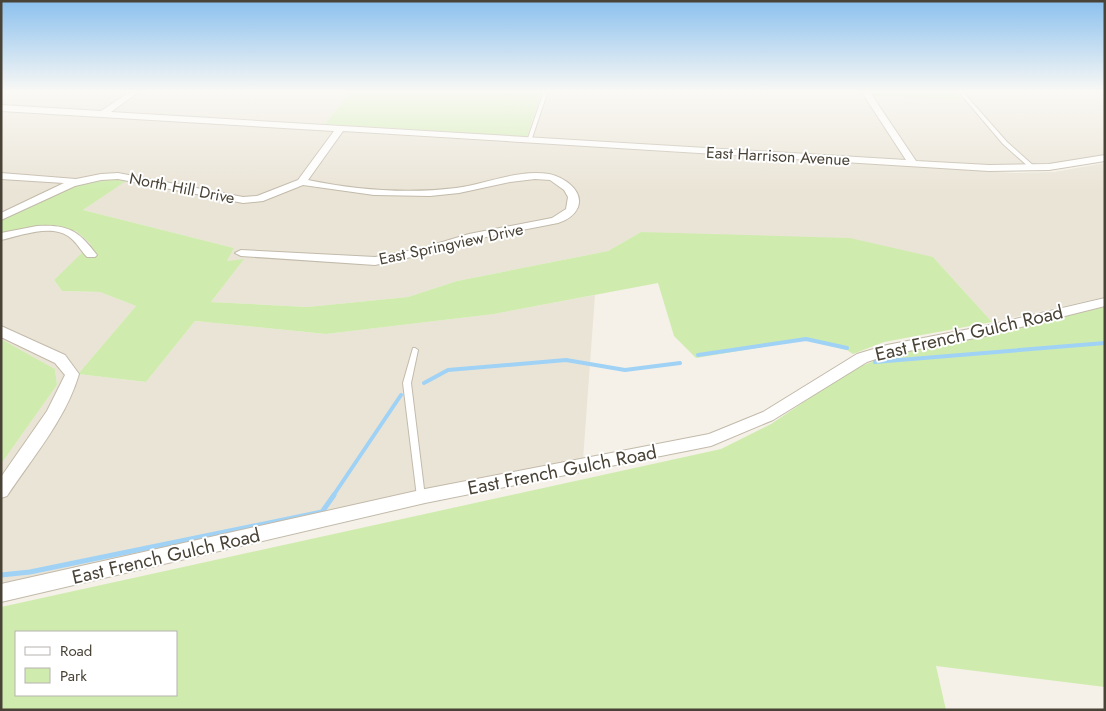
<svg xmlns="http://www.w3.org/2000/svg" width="1106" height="711" font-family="Jost,sans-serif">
<rect width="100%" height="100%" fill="#f5f1e8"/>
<path fill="#eae4d6" d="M1,91H129L100,111L1,106Z
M141,91H207L259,95L264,91H351L325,124L113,112Z
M542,91H1105V155L1051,164L982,166L527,137Z
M1,111L1013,173L1054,172L1105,163V297L992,322L933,257L641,232L608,251L457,281L408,297L307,307L211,302L243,260L227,261L234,248L83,210L125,181L1,218Z
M27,227L76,231L92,244L54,280L62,291L100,292L136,306L78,374L146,382L195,321L326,334L494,314L595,295L583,460L1,586V464L57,385L55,369L1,339V236Z"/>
<path fill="#cfecae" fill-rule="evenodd" d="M351,91H542L527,137L325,124Z
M869,91H954L961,100L872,96Z
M113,179L126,181L83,210L234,248L227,261L244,259L211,302L307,307L408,297L457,281L608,251L641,232L850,238L933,257L992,322L884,342L853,354L847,350L805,340L696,358L674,336L658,283L494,314L326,334L195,321L146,382L78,374L136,306L100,292L62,291L54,280L91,244L76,231L27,227L1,236V218L73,185Z
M1105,307V687L936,666L946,710H1V607L721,449L771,424L853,369L893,354ZM16,632H176V695H16Z
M1,339L55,369L57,385L1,464Z"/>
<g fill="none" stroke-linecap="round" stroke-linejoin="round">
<path stroke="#a0d2f6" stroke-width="4" d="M698,355L806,339L847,348
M875,362L1105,343
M424,383L448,370L566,360L625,370L680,363
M333,496L401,395"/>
<path stroke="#a0d2f6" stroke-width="5" d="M1,575L30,572L322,512L334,495"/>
<g stroke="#c2baaa" stroke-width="2">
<path id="service" d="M544,91H548L531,141L527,142V141Z
M958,91H962L1007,142L1035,167V169H1031L1003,144Z
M413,348H415L418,350L411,383L425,497L424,500L421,501L418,500L417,497L403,383Z"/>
</g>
<g stroke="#c2baaa" stroke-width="2">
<path id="minor" d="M131,91H140L111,112L906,160L861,91H869L916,161L989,165L1049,164L1105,155V161L1049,170L989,171L343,131L308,180C356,190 407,194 456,188C486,184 518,169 549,174C563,177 584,190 578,207C574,216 567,220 558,223L471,240L425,254L375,265L241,256L235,253L241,250L375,257L419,249L469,234L552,218L566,209L568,197L564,190L550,180L535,179L510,182L459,193L430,196L374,195L303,185L263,201L243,203L118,179L101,180L75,186L1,220V213L64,183L1,179V173L76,179L101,174L118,173L243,197L257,196L298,180L334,131L1,111V105L101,111Z
M37,226C68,224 79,231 97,255L95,257H87C81,251 76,241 68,236C50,224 20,236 1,240V233Z
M1105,298V306L985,336L888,355L867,362L773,420L711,446L425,503L1,602V584L425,489L709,434L763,412L857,354L887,345L985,326Z
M1,326L65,355L79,374C66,419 32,458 7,496L1,498V477L47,411L65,375L55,363L1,337Z"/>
</g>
<use href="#service" fill="#fff" fill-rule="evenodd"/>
<use href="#minor" fill="#fff" fill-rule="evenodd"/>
</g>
<linearGradient id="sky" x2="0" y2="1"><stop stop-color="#8bc0ee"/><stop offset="0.48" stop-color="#faf9f5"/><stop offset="1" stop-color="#faf9f5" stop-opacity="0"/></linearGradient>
<rect width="1106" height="191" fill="url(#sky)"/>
<g text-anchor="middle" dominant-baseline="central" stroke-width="4" stroke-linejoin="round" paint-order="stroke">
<g font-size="16" fill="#494236" stroke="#fff">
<text transform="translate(778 156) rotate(3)">East Harrison Avenue</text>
<text transform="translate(182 188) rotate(11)">North Hill Drive</text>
<text transform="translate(451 244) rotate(-12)">East Springview Drive</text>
</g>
<g font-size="19" fill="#494236" stroke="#fff">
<text transform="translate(969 333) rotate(-13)">East French Gulch Road</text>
<text transform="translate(562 470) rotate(-11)">East French Gulch Road</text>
<text transform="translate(166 556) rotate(-13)">East French Gulch Road</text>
</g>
</g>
<rect width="1106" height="711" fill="none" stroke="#494236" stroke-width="5"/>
<rect x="15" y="631" width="162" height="65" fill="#ffffff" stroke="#b6b3af"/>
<rect x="25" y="647" width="25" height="8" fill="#ffffff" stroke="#b6b3af"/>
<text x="60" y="656" font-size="15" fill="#494236">Road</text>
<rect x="25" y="668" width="25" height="15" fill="#cfecae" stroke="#b6b3af"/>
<text x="60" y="681" font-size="15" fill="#494236">Park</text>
</svg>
